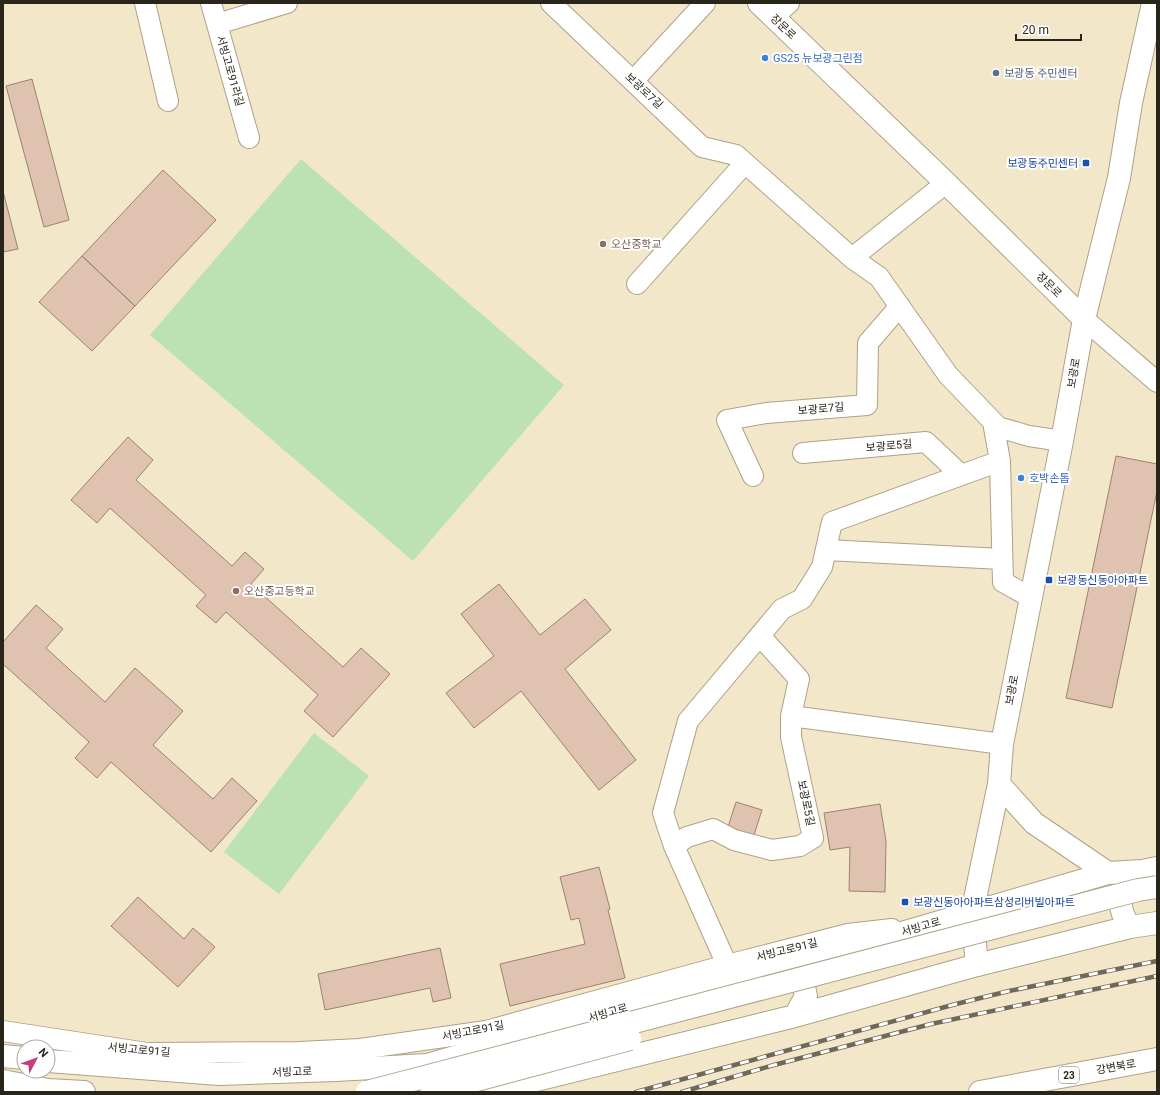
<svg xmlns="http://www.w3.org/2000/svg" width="1160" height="1095" font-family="Roboto,'Noto Sans KR',sans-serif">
<rect width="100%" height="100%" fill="#f3e7ca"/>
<path fill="#bce1b5" d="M301,159L564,385L413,561L150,335Z
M314,733L369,776L279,894L224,852Z"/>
<path fill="#dfc3b0" stroke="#9b8270" d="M32,79L69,220L44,227L6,86Z
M163,170L216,220L135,306L82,256Z
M3,191L18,249L3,252Z
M82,256L135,306L92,351L39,302Z
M128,437L153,460L136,480L232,566L245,552L264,569L251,584L343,667L361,648L390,674L333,737L304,711L318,695L226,612L216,623L196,606L206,595L110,508L97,523L71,500Z
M1116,456L1157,464V491L1112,708L1066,698Z
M499,584L540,635L585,599L611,630L565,669L636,760L599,790L521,691L474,728L446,693L494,656L461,614Z
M36,605L63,629L46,648L105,702L135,668L183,711L153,745L213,799L232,778L257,801L211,852L111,762L97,778L75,758L89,742L3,664V642Z
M736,802L762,810L753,838L727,830Z
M880,804L886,841L885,892L849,891L850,847L830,850L824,813Z
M599,867L610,909L608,910L625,978L510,1006L500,964L585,944L579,918L571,920L560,877Z
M138,897L184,939L193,928L215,947L178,987L111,926Z
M440,948L451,998L433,1002L430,988L325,1010L318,974Z"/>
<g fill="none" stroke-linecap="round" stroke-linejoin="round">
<g stroke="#ada286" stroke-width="22">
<path id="street" d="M145,3L168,101
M211,3L249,138
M551,3L702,147L736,155L852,258L879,277L948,375L998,427L1029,436L1062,441
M773,17L789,3
M217,24L287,3
M633,81L705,3
M852,258L946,183
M637,284L745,163
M1084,319L1157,382
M993,422L1000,461L1003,582L1030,597
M803,453L926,442L961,475
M753,476L727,420L766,413L867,405L868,343L900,306
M826,550L1002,559
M791,716L1002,744
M674,846L687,837L713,829L734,840L772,850L800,846L813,838L791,737V716L799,679L760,636
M727,965L674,846L663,813L688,721L782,609L802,599L822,567L832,522L1000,461
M3,1031L147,1053L299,1052L360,1049L486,1031L727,965L848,934L892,929"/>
</g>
<g stroke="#ada286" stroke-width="24">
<path id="secondary" d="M759,3L946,183L1084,319
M999,784L1034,823L1108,873
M977,965L972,913L999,784L1002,744L1062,441L1084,319L1119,178L1131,103L1153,3"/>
</g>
<g stroke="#ada286" stroke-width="24">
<path id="primary" d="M1130,927C1118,910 1117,895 1131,879
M788,966L803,982L806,996L795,1016
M3,1056L24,1058
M48,1061L219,1074L336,1070L427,1065L695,988L788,966L1108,873L1142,871L1157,868
M3,1081L48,1090L84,1092
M419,1092L520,1084L795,1016L977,965L1130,927L1157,923"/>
</g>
<g stroke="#ada286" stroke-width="24">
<path id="highway" d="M980,1092L1157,1059"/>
</g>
<use href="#street" stroke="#fff" stroke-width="20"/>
<use href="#secondary" stroke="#fff" stroke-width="22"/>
<use href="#primary" stroke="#fff" stroke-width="22"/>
<use href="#highway" stroke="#fff" stroke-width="22"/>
<g stroke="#716958" stroke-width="4.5">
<path id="rail" d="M636,1092L956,1004L1009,991L1157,961
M682,1092L774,1065L931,1024L1157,976"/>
</g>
<use href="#rail" stroke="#fff" stroke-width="3" stroke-dasharray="9" stroke-linecap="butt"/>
<g stroke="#ada286" stroke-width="24" stroke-linecap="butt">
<path id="highway-bridge" d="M367,1092L1138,890L1157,887
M432,1092L630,1039"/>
</g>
<use href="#highway-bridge" stroke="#fff" stroke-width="22"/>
</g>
<g fill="#3f7fe0" stroke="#fff" stroke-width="1.5">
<circle cx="765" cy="58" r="4"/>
<circle cx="1021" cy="478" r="4"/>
</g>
<circle fill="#5c6f8a" stroke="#fff" stroke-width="1.5" cx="996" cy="73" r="4"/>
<g fill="#1a4fb4" stroke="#fff" stroke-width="1.5">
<rect x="1082" y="159" width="8" height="8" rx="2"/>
<rect x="1045" y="576" width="8" height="8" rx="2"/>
<rect x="901" y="898" width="8" height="8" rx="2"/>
</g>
<g fill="#8d6e63" stroke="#fff" stroke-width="1.5">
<circle cx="603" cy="244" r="4"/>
<circle cx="236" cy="591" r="4"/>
</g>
<g text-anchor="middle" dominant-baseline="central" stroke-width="4" stroke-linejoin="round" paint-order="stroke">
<rect fill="#fff" stroke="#6a665f" stroke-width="1" x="1059" y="1067" width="20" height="16" rx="3"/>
<g font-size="10" font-weight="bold" fill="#2a251a">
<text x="1069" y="1075">23</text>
</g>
<g font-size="11" fill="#2a251a" stroke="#fff">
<text transform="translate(783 27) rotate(44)">장문로</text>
<text transform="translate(230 71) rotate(74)">서빙고로91라길</text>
<text transform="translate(644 91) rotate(43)">보광로7길</text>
<text transform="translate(1049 285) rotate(45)">장문로</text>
<text transform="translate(1074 373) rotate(-80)">보광로</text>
<text transform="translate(821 409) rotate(-5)">보광로7길</text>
<text transform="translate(889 446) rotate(-5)">보광로5길</text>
<text transform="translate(1012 690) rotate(-79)">보광로</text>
<text transform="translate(806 803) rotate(78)">보광로5길</text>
<text transform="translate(921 927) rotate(-16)">서빙고로</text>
<text transform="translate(787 950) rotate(-14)">서빙고로91길</text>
<text transform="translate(608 1013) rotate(-16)">서빙고로</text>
<text transform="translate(473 1031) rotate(-11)">서빙고로91길</text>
<text transform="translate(139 1050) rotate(5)">서빙고로91길</text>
<text transform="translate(1116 1067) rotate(-10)">강변북로</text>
<text transform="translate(292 1072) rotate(-2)">서빙고로</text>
</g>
<g font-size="11" fill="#366cbe" stroke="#fff" text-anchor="start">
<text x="773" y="58">GS25 뉴보광그린점</text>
<text x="1029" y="478">호박손톱</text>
</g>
<g font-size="11" fill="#4e5e75" stroke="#fff" text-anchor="start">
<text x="1004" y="73">보광동 주민센터</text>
</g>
<g font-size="11" fill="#164399" stroke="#fff" text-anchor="start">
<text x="1078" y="163" text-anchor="end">보광동주민센터</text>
<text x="1057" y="580">보광동신동아아파트</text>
<text x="913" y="902">보광신동아아파트삼성리버빌아파트</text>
</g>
<g font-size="11" fill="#785e54" stroke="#fff" text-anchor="start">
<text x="611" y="244">오산중학교</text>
<text x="244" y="591">오산중고등학교</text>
</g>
</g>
<rect width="1160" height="1095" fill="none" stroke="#2a251a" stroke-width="8"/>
<g transform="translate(36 1059) rotate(49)"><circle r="19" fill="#ffffff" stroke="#aaa8a3"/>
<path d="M0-3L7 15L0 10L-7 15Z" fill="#c53f7f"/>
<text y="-6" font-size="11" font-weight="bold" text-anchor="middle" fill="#2a251a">N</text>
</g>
<path d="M1016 34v6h65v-6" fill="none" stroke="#2a251a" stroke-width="2"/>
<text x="1022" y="34" font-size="12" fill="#2a251a" stroke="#ffffff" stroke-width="3" paint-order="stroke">20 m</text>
</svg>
